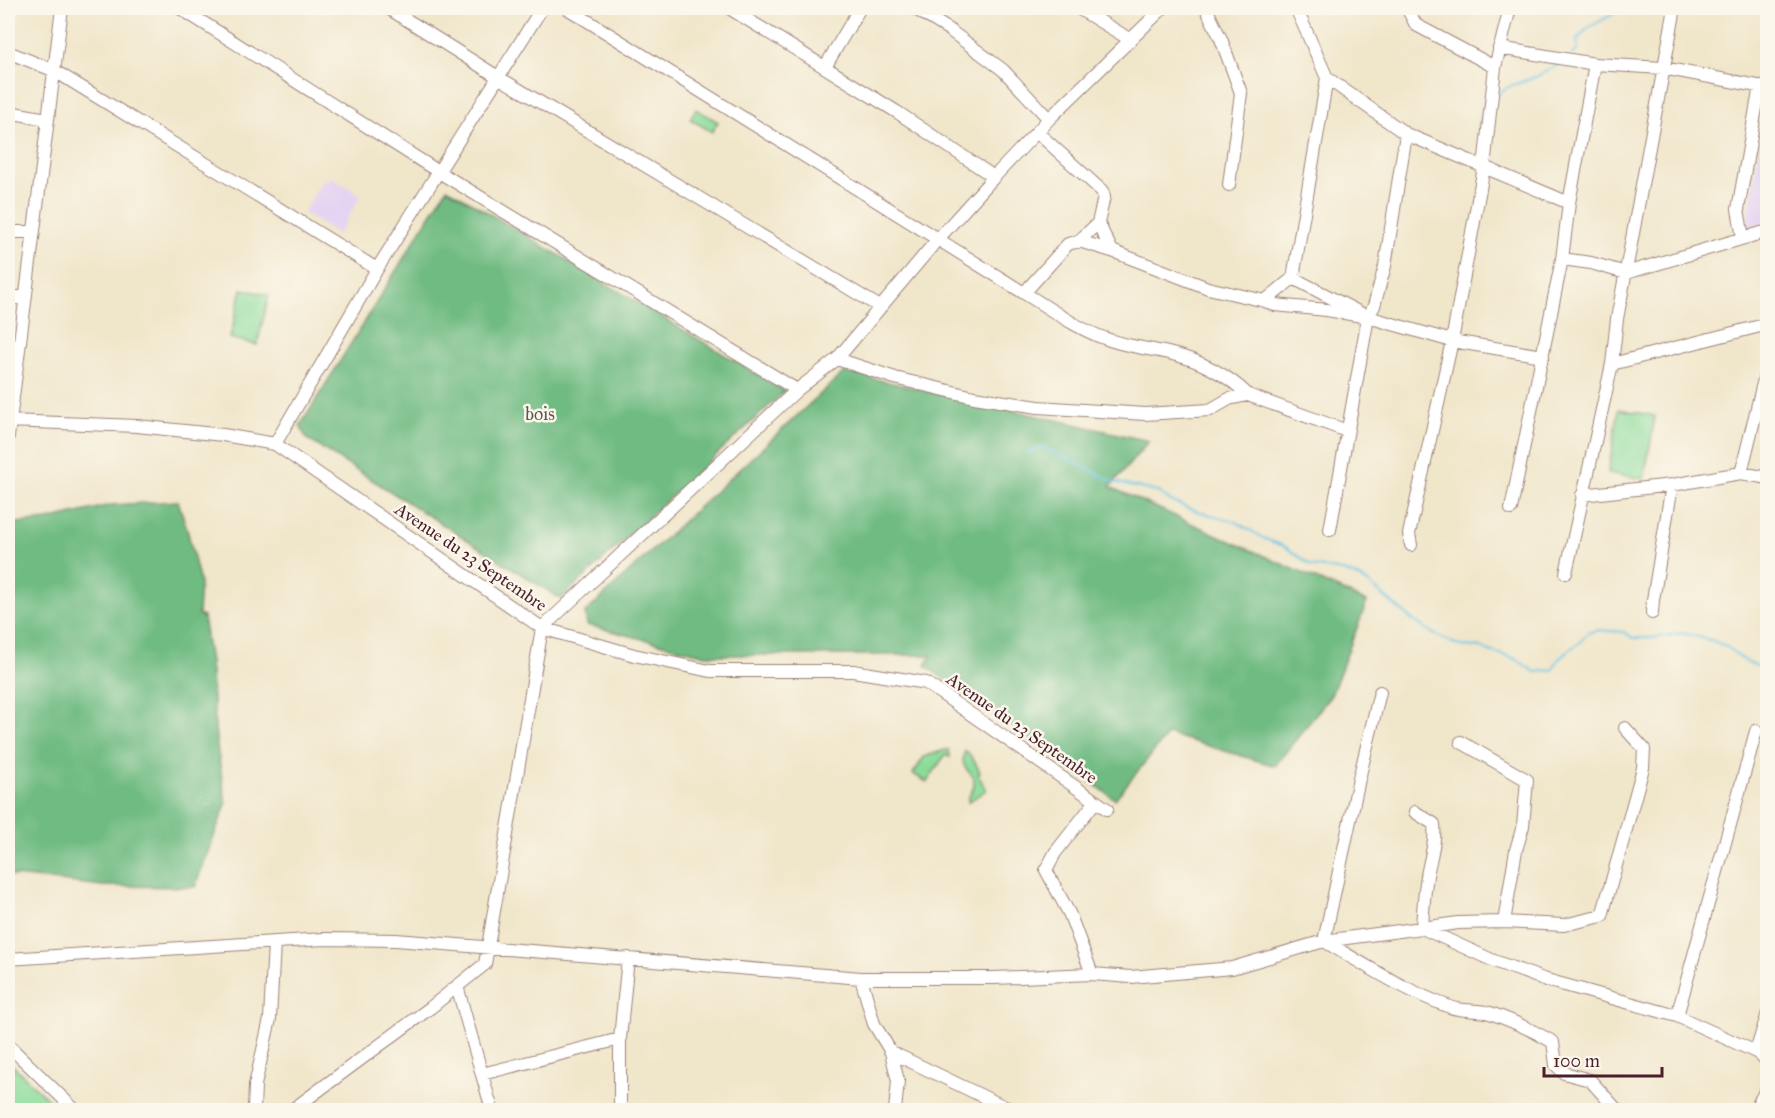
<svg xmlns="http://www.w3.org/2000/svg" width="1775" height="1118" font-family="'IM FELL Great Primer',serif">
<rect width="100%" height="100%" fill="#fbf7ec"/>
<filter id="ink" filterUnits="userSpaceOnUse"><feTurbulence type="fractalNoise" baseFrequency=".0167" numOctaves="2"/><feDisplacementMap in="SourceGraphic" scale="12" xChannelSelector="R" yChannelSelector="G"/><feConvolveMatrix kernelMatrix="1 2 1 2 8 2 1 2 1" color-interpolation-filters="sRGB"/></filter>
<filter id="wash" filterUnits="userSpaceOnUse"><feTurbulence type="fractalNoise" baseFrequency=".008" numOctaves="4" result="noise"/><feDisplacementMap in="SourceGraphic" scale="24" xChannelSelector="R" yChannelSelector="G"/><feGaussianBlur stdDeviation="1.35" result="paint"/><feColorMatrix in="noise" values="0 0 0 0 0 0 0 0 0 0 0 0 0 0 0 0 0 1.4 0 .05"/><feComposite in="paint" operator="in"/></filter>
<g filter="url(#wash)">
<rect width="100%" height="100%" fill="#f0e6ca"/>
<path fill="#e4d3f2" d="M1767,102V221L1752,226L1747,223Z
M330,177L361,195L338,234L303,213L323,180L327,182Z"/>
<path fill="#8adb9a" stroke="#6a7d62" stroke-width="1.5" d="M696,109L718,122L712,132L690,119Z
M242,289L269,295L257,345L230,338Z
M1619,409L1655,416L1644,479L1608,473Z
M945,750H949L950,757L945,755L927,782L913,774L924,757Z
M965,751C972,756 976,764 980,772L978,774L986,790L968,802V798C987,769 955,776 965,751Z
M8,1061L59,1110H8Z"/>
<path fill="#6fbb82" stroke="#5c6d56" stroke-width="1.5" d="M447,188L785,391L561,599L307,439L300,426Z
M844,372L1149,441L1110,487L1367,602L1331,695L1275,766L1168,734L1115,799L926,666L931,655H706L587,625L585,613Z
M178,501L187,529L200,583L198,615L203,617L210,662L216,739L226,804L195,887L103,886L8,875V524L48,520L111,505Z"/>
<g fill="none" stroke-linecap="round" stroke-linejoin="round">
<path stroke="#69c4e7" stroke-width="2" d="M1572,55L1578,50L1577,40L1588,28L1624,8
M1497,95C1510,83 1520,84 1535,77C1544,73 1552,67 1560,63
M1479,129L1486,100
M1027,453L1043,447L1114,482L1158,492L1171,501L1190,509L1236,522L1265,539L1284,546L1312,566L1343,571L1356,576L1367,582L1415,622L1434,634L1460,646L1477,647L1516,659L1535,672L1553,670C1561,648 1576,652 1587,633L1598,630L1624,632L1633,638H1653L1682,633L1714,641L1727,647L1748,663L1768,669"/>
</g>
</g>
<g filter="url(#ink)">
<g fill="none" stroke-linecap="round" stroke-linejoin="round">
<g stroke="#9d827a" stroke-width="14">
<path id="minor" d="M180,8L439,172L797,390
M388,8L498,77L880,307
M567,8L1024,293L1068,244L1079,241L1098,223
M729,8L897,112L994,177
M914,8L948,29L1003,70L1049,119
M1078,8L1131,40
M1206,8L1221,39L1241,93L1229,185
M1407,8L1416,25L1495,67
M1499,48L1595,64L1663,68L1768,88
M8,52L55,71L377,269
M825,67L860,8
M1327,78L1406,134L1484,167L1495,67L1510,8
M8,112L47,119
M1038,133L1102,191L1104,197L1098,223L1112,251L1208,288L1265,301L1293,278L1368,317
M8,232H33
M1743,238L1738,209L1760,86
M1079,241L1112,251
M1562,259L1591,263L1626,273L1768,231
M1293,278L1327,78L1296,8
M1024,293C1049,308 1076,328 1104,338C1126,347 1149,348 1172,354C1199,360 1228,375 1248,395
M8,299L25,296
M1265,301L1275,305L1327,310L1368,317L1452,341L1543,356
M837,359L895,378L974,397L1038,407L1145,414L1210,410L1229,399L1248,395L1347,431
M1612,364L1768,324
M8,421L137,426L223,435L275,444L542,628L634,655L710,671H853L926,683L1107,809
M8,437L62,8
M275,444L377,269L542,8
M1741,473L1768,363
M1582,495L1672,485L1741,473L1768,478
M1511,509L1562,259L1569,203L1595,64
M1330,530L1368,317L1374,306L1385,266L1406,134
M1411,545L1409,534L1452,341L1484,167L1569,203
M1566,573L1612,364L1617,319L1675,8
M1652,613L1653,600L1672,485
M1380,692L1359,779L1324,941C1365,965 1405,991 1450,1007C1463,1012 1477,1009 1490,1013C1511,1020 1534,1031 1553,1042L1556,1065L1564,1073L1590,1080L1617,1110
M1461,742L1527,780L1523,826L1516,850L1504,922
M1415,812L1434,824C1436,843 1430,858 1427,876C1424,893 1423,911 1422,928L1458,923L1504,922L1564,925L1602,916L1643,768L1644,749L1625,728
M8,959L324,939L396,940L861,978H994L1092,974L1131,977L1232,968L1324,941L1422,928L1494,961L1543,979L1677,1016L1756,1052L1768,1061
M1092,974L1070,915L1046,870L1055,853L1095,802
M861,978L874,1024L891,1052L898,1081L895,1110
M457,986L492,1110
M1677,1016L1756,731
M8,1045L75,1110
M891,1052L1011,1110
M1756,1052L1768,1013
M482,1074L620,1039
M620,1109V1039L628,958
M254,1110L255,1085L270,1019L274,943
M292,1110L430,1008L485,964L542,628L797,390L837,359L937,240L994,177L1049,119L1163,8
M1755,1110L1768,1086"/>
</g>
<use href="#minor" stroke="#fff" stroke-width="12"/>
</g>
</g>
<g text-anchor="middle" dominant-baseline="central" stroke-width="5" stroke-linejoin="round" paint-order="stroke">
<g font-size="18" fill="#5d574c" stroke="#fbf7ec">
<text x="540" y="414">bois</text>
</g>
<g font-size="18" fill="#4a1f2b" stroke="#fbf7ec">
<text transform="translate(471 557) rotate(34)">Avenue du 23 Septembre</text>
<text transform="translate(1022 728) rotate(35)">Avenue du 23 Septembre</text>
</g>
</g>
<rect width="1775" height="1118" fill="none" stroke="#fbf7ec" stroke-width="30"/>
<path d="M1544 1067v9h118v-9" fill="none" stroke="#4a1f2b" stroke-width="3"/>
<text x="1553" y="1067" font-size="18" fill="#4a1f2b" stroke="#fbf7ec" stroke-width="4.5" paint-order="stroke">100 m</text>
</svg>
